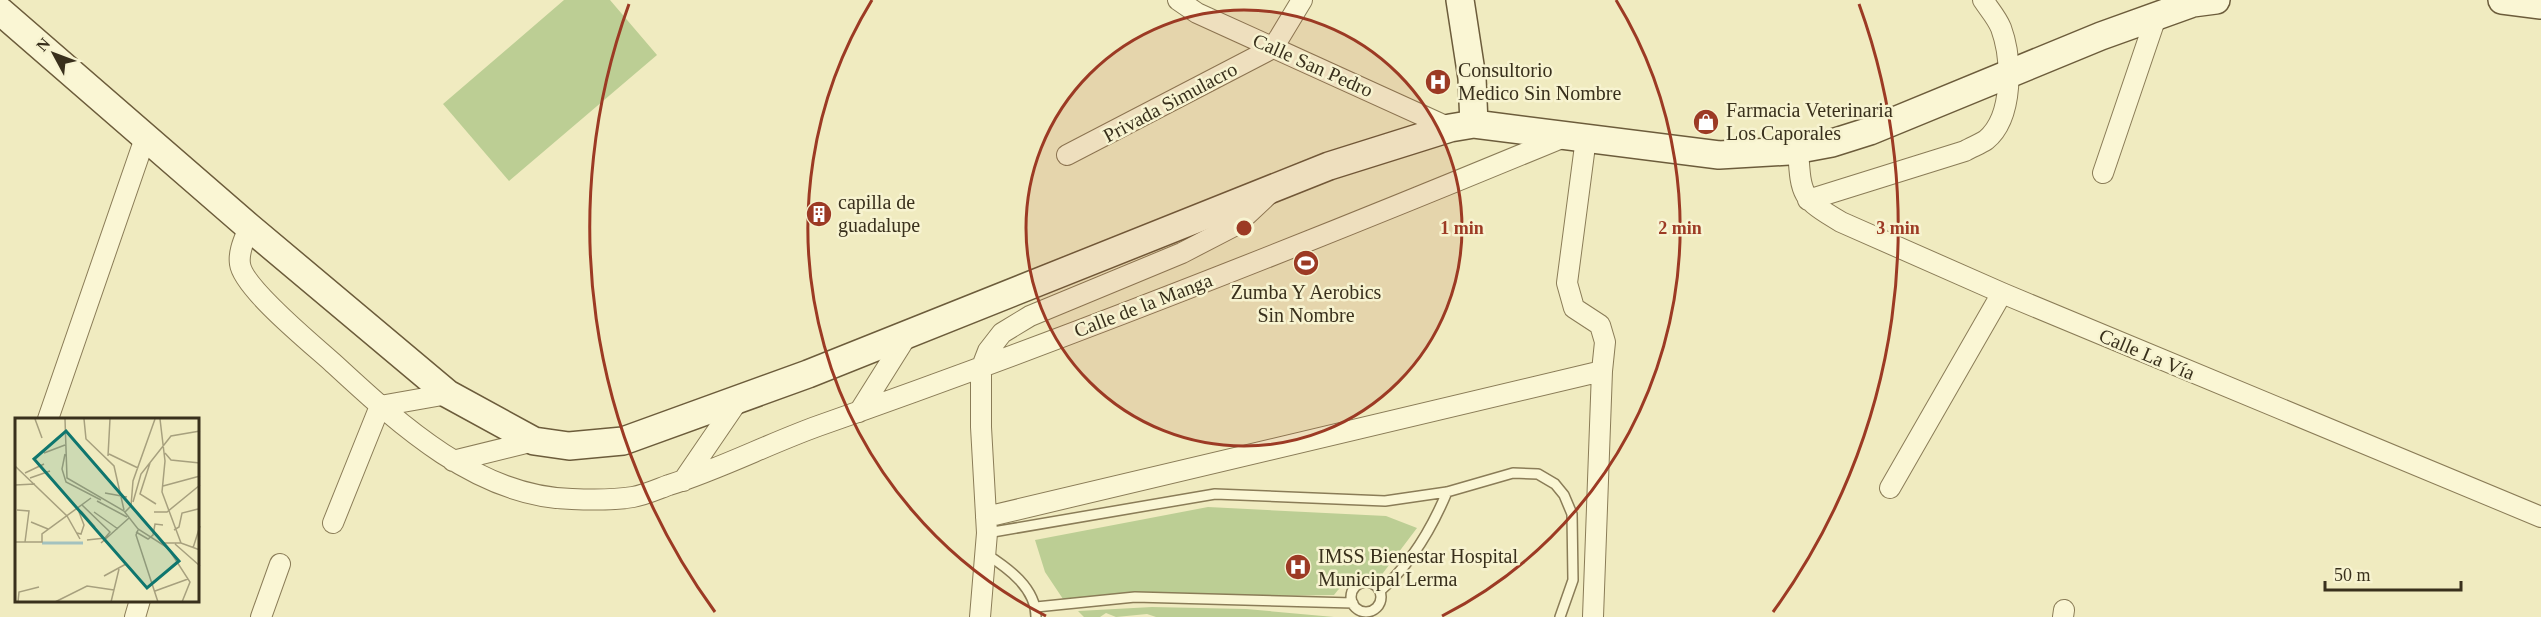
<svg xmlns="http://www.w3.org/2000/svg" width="2541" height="617" font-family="'Times New Roman',serif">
<rect width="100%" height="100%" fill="#f0ebc0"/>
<path fill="#bcce94" d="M564,0H610L657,55L509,181L443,104Z
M1208,507L1386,516L1417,528L1380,577C1358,571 1347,578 1334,595L1063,599L1045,572L1035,540Z
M1152,607L1246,609L1334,617H1156L1147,614L1116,617L1106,613L1100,617H1084L1078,611Z"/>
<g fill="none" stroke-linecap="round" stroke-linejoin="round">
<g stroke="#8a7c57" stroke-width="12">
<path id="lane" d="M987,533L1215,494L1385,501L1447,492L1513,473L1538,474L1555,484L1564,495L1572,514L1573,580L1560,617
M986,554C1008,568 1036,588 1036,617
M1351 597a15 15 0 1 1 30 0a15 15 0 1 1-30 0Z
M1380,591C1410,565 1432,528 1447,492
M1036,607L1135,597L1353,603"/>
</g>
<g stroke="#8a7c57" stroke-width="22">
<path id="street" d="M1178,0L1197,13L1450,128
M1586,138L1567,283L1574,308L1600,325L1605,342L1602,371L1593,617
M1798,149C1801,195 1800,198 1841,222L2002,293L2541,517
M1067,155L1273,48L1302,0
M2103,173L2156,17
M1808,200L1965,151C1972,147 1980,144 1986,140C2014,117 2012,58 2001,28C1997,18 1989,9 1983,0
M249,227C245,238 238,251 240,264C243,288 312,344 333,363C398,423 477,497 572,499C592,500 614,500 633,497C645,495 658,489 669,485C720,469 768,444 818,426C1070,338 1318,239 1564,137
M859,412L908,334
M48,419L145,138
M453,461L534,441
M683,481L739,399
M1890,488L2002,293
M986,517L1602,371
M333,523L380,406L448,394
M135,617L140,600
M261,617L280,564
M980,617L987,533L981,427V369L988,351L1002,333L1030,316L1182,253L1236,225L1269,194
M2063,617L2064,610"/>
</g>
<g stroke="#6c5c3b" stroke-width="30">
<path id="secondary" d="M1460,0L1472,78L1474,124
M2502,0L2541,5
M0,11L249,227L448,394L534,441L569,446L623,441L808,374L1329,166L1450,128L1474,124L1719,155L1789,151L1832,143L1870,131L2101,36L2193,3L2216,0"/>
</g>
<use href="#lane" stroke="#faf6d4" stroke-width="9"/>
<use href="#street" stroke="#faf6d4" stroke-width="20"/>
<use href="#secondary" stroke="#faf6d4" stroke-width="27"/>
</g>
<circle cx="1244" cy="228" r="218" fill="#9c3a24" fill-opacity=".12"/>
<g fill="none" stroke="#9c3a24" stroke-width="3">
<circle cx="1244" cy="228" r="218"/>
<path d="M1046 616A436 436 0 0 1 872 0M1616 0A436 436 0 0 1 1442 616"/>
<path d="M715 612A654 654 0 0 1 629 4M1859 4A654 654 0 0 1 1773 612"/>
</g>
<defs>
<g id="hospital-disc" transform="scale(1.35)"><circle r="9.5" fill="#9c3a24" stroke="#f7f3d0"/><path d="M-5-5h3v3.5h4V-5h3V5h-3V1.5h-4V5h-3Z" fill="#fff"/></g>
<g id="shop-disc" transform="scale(1.35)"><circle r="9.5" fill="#9c3a24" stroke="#f7f3d0"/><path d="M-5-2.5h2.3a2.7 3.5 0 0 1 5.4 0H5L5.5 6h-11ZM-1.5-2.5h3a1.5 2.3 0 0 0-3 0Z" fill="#fff"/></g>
<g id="building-disc" transform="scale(1.35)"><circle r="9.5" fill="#9c3a24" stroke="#f7f3d0"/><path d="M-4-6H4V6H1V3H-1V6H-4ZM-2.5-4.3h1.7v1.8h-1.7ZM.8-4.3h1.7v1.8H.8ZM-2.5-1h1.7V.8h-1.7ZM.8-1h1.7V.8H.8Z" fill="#fff"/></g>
<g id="stadium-disc" transform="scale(1.35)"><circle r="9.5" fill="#9c3a24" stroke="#f7f3d0"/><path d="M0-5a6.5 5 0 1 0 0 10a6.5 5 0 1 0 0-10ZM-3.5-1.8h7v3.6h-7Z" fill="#fff"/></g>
</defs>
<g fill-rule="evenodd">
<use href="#hospital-disc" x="1438" y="82"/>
<use href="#shop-disc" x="1706" y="122"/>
<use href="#building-disc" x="819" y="214"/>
<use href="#stadium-disc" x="1306" y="263"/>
<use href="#hospital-disc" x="1298" y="567"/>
</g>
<g text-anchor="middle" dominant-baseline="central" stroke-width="5" stroke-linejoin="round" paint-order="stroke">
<g font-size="20" fill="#39301c" stroke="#f7f3d0">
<text transform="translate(1313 65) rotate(24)">Calle San Pedro</text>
<text transform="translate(1170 102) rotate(-28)">Privada Simulacro</text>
<text transform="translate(1143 305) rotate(-21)">Calle de la Manga</text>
<text transform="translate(2147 354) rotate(23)">Calle La Vía</text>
</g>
<g font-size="20" fill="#39301c" stroke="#f7f3d0" text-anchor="start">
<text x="1458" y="70">Consultorio<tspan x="1458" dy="23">Medico Sin Nombre</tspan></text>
<text x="1726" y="110">Farmacia Veterinaria<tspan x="1726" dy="23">Los Caporales</tspan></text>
<text x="838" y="202">capilla de<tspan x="838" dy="23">guadalupe</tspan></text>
<text x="1306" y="292" text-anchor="middle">Zumba Y Aerobics<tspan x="1306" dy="23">Sin Nombre</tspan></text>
<text x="1318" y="556">IMSS Bienestar Hospital<tspan x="1318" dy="23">Municipal Lerma</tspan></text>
</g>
</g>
<g transform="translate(15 418)">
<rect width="184" height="184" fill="#f0ebc0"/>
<path fill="none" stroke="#a3c2bf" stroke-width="3" d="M27,125H68"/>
<path fill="none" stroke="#a7a07e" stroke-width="1.5" d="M20,1L27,20M50,1L52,60L109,93L123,111L153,130L175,164L167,184M69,1L71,21L99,48L109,92M145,1L150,43L147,74L166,125M29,35L50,27M150,35L156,42L185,45M50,36L47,51L51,64L86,82M94,36L123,50M93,38L95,1M135,45L125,76L141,86M0,48L52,98L65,121M10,55L29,46M15,60L35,53M0,67L20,66M148,68L185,58M90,75L112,79M82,83L112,99M118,84L126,56L156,18L185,13M67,87L95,114L90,120L72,122M2,92L14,93L10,124M66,93L80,109M79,94L103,111M110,94L116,88L118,63L140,1M139,94H152L185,67M16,104L33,111M123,112L121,117L143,184M159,112L164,109L167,95L183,91M121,114L133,121L138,117L140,106L148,107M62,115L66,116L69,107L64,94M0,124H27V116L76,80M86,125L114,100M148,125H166L185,132M160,126L185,148M178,130L185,108M89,158L111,146M140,173L173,161M3,184L4,174L24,169M40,184L72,168L99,172M96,184L104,151"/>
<path fill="#0f766e" fill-opacity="0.15" stroke="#0f766e" stroke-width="3" d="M51,13L164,143L132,170L19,41Z"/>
<rect width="184" height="184" fill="none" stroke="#39301c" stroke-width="3"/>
</g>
<circle cx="1244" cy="228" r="9" fill="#9c3a24" stroke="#f7f3d0" stroke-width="3"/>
<g font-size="18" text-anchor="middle" font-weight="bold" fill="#9c3a24" stroke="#f7f3d0" stroke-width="5" stroke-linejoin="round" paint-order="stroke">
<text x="1462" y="234">1 min</text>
<text x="1680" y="234">2 min</text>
<text x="1898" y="234">3 min</text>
</g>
<g transform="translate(54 54) rotate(311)" stroke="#f7f3d0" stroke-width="4.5" paint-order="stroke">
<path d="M0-4.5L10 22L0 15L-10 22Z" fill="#39301c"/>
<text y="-9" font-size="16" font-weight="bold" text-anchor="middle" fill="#39301c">N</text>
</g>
<path d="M2325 581v9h136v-9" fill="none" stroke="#39301c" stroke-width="3"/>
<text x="2334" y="581" font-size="18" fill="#39301c" stroke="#f7f3d0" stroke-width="4.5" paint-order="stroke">50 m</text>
</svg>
